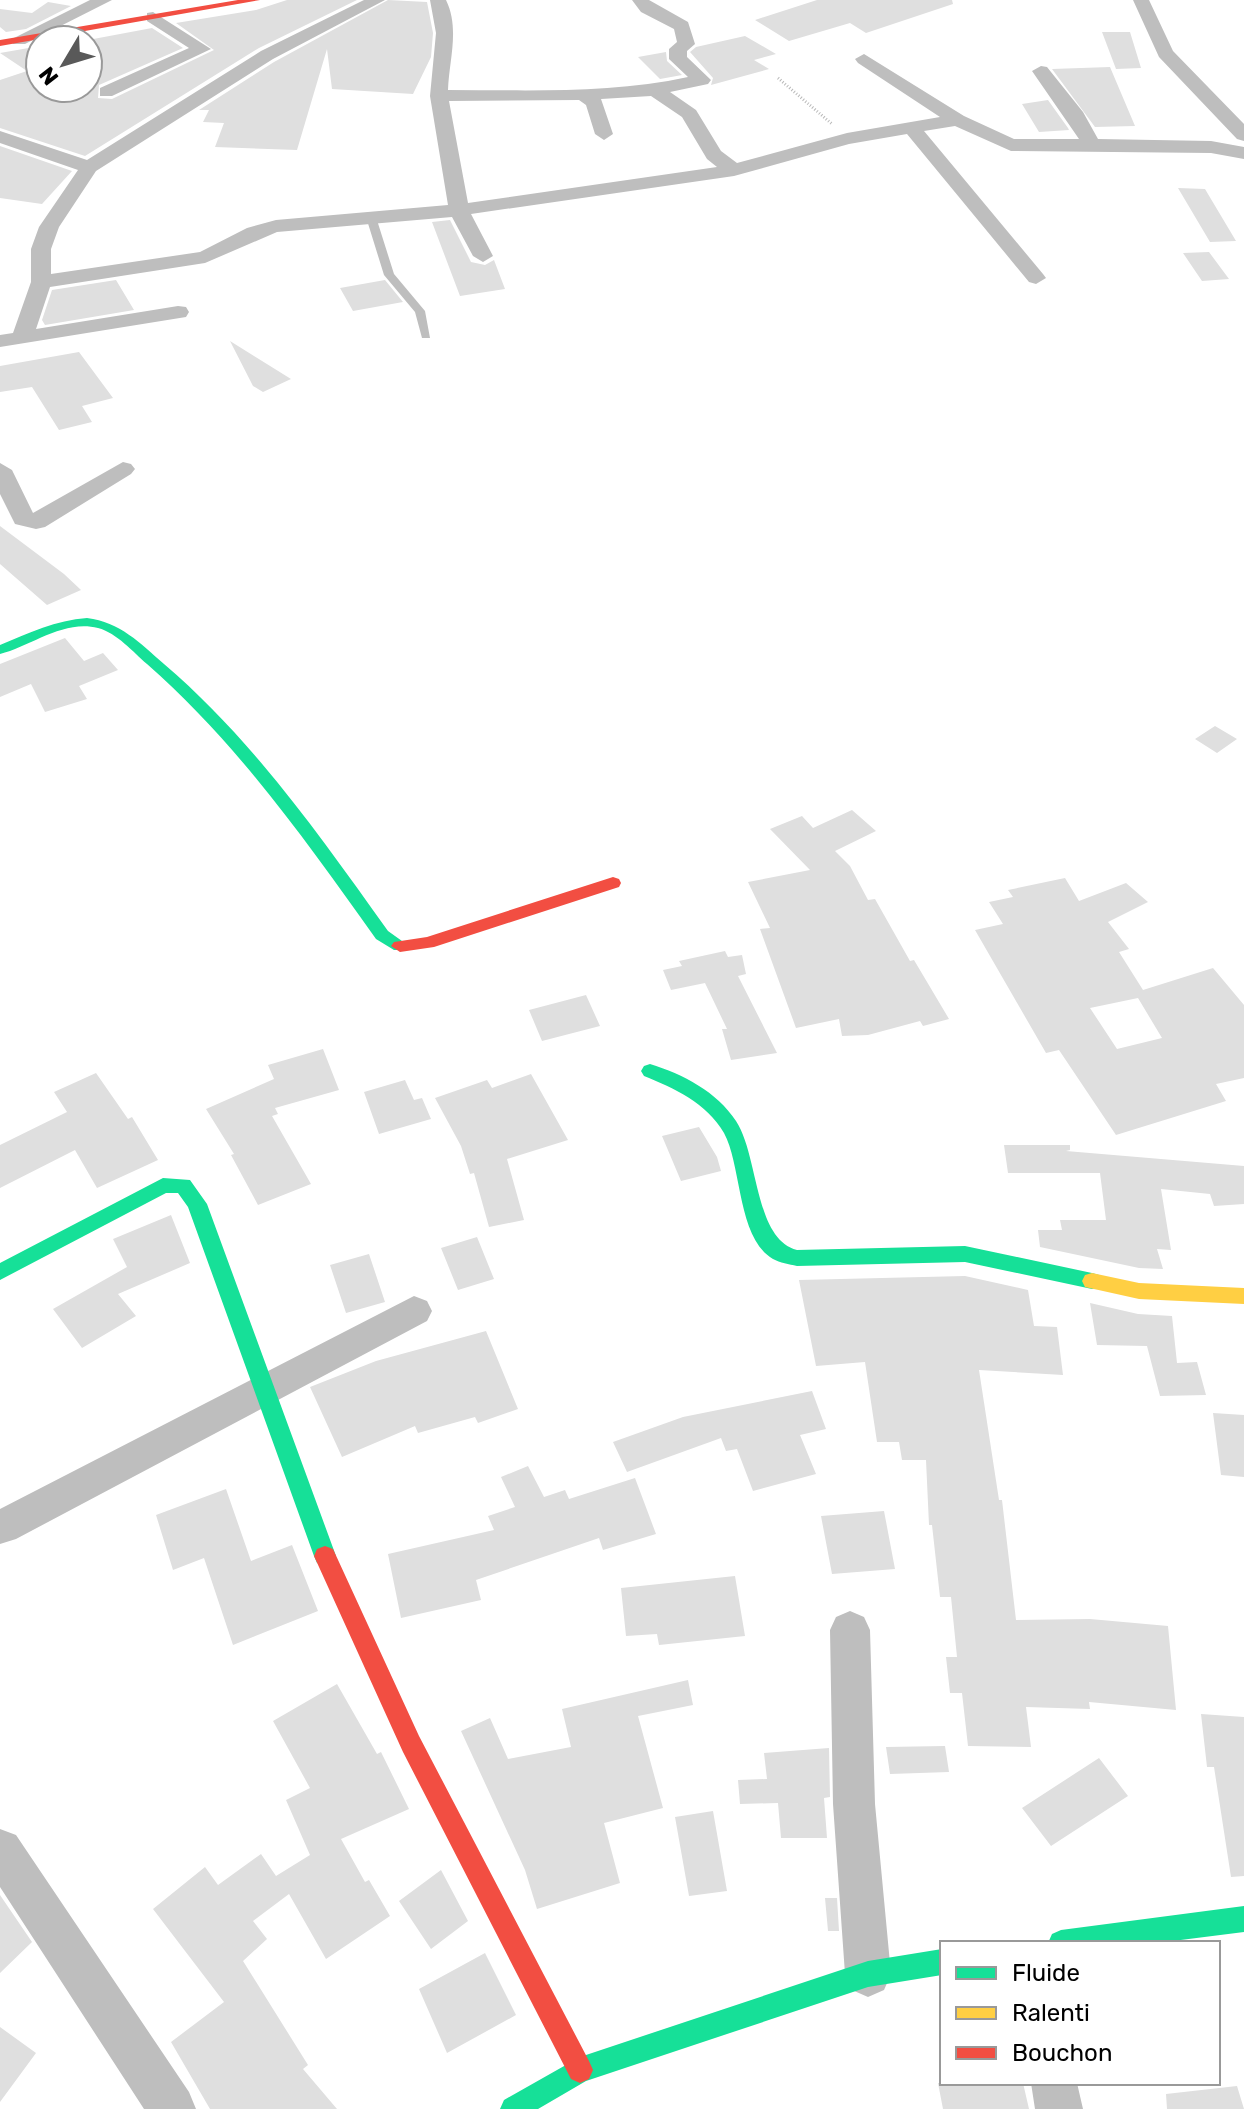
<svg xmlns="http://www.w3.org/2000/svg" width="1244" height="2109" font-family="Rubik,sans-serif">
<rect width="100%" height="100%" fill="#fff"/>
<path fill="#dfdfdf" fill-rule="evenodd" d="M287,0H357L259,48L85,156L0,128V80L27,71L0,53L40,46V88H88V40L152,28L183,48L99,85L98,98L112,99L214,50L176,23L256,10Z
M388,0L427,2L433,33L431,57L413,94L332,89L327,49L297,150L215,147L224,123L203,122L209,110H199L274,62Z
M817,0H952L953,4L866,33L850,23L789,41L755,20Z
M48,2L71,6L26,29L6,32L0,27V9L32,13Z
M1102,32H1130L1141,68L1116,69Z
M745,36L776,54L754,60L769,69L711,85L713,78L690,52L696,47Z
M666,52L667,61L682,75L660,79L638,57Z
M1110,67L1135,126L1095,127L1052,69Z
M1048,100L1068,128L1069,130L1039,132L1022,104Z
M0,146L72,171L42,204L0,198Z
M1178,188L1205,189L1236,241L1210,242Z
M450,220L471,262L485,265L494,260L505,289L460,296L432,222Z
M1209,252L1229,279L1202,281L1183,253Z
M116,280L134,310L45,325L42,320L52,290Z
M385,280L403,302L353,311L340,288Z
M230,341L291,379L263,392L253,386Z
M79,352L113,398L82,406L92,422L59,430L32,387L0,392V366Z
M0,526L64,574L81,590L47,605L0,564Z
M65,638L84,661L103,653L118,670L79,686L87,699L45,712L31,684L0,697V664Z
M1215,726L1237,739L1217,753L1195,739Z
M852,810L876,831L835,851L850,866L868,900L875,899L910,961L914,960L949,1019L923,1026L920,1021L868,1035L842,1036L839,1019L796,1028L760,929L770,928L748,882L810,870L770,829L802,816L813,828Z
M1065,878L1079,901L1126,883L1148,902L1108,922L1129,949L1119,952L1143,990L1213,968L1244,1005V1078L1216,1084L1226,1101L1116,1135L1059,1050L1046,1053L975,930L1003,924L989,902L1013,897L1008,890ZM1138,998L1162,1038L1117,1049L1090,1008Z
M725,951L728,957L742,955L746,974L738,976L777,1053L731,1060L722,1029H727L705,983L671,990L663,970L682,966L679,961Z
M586,995L600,1026L542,1041L529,1010Z
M323,1049L339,1090L275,1108L278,1114L272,1116L311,1184L258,1205L231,1155L234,1154L206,1109L274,1079L268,1065Z
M96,1073L128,1119L132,1117L158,1160L97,1188L75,1150L0,1188V1145L67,1112L54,1092Z
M531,1074L568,1140L507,1159L524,1220L489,1227L474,1173L470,1174L461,1146L435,1098L487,1080L492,1088Z
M405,1080L414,1100L422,1098L431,1119L379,1134L364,1092Z
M699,1127L717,1157L721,1171L681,1181L662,1136Z
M1004,1145H1070V1150L1066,1151L1244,1166V1204L1214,1206L1210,1194L1161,1189L1171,1250L1157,1249L1163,1269L1139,1268L1040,1247L1038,1230H1062L1060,1220H1106L1100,1173H1008Z
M171,1215L190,1263L118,1294L136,1316L82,1348L53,1309L127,1267L113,1239Z
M477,1237L494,1279L458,1290L441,1248Z
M369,1254L385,1302L346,1313L330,1265Z
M965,1276L1028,1290L1034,1326L1057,1327L1063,1375L979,1370L999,1500H1002L1016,1620L1090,1619L1168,1626L1176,1710L1089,1702L1090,1709L1026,1707L1031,1747L968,1746L962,1693H950L946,1657H957L951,1597H940L932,1525H929L926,1460H902L899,1442H877L865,1362L816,1366L799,1280Z
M1090,1303L1138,1314L1172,1316L1177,1363L1197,1362L1206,1395L1160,1396L1147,1346L1097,1345Z
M486,1331L518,1409L478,1423L475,1417L418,1433L415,1426L342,1457L310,1387L376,1361Z
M812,1391L826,1429L800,1435L816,1474L753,1491L737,1449L726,1451L721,1438L627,1472L613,1442L683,1417Z
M1213,1413L1244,1415V1477L1221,1475Z
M528,1466L544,1497L565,1490L569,1499L635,1478L656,1534L603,1550L599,1538L476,1580L481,1600L401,1618L388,1554L494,1530L488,1516L515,1507L501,1477Z
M226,1489L251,1561L292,1545L318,1611L233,1645L204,1558L173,1570L156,1515Z
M884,1511L895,1569L832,1574L821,1516Z
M735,1576L745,1636L659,1645L657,1634L626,1636L621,1588Z
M688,1680L693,1705L638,1716L663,1808L604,1823L620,1883L537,1909L525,1870L461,1731L490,1718L508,1759L571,1747L562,1709Z
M337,1684L377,1754L381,1752L409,1809L341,1839L365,1882L369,1880L390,1916L326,1959L289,1894L253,1921L267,1939L243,1961L308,2065L303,2069L337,2109H210L171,2042L224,2002L153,1909L205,1867L218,1885L261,1854L276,1876L310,1855L286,1800L310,1788L273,1721Z
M1201,1714L1244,1717V1876L1231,1877L1214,1767H1207Z
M945,1746L949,1772L890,1774L886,1747Z
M829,1748L830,1797L824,1798L827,1838H781L778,1803L740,1804L738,1780L767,1779L764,1753Z
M1099,1758L1128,1796L1051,1846L1022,1808Z
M713,1811L727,1891L689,1896L675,1817Z
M441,1870L468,1921L431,1949L399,1901Z
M0,1895L32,1942L0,1973Z
M825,1898H837L839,1931H828Z
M485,1953L516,2015L447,2053L419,1989Z
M0,2027L36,2053L0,2102Z
M938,2083H1023L1029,2109H943Z
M1237,2086L1244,2109H1167L1166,2094Z"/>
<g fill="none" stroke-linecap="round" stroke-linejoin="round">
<path stroke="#b9b9b9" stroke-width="3" stroke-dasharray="1 2" stroke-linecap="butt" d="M778,78L832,124"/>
<path fill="#bebebe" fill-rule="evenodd" d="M371,214L376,217L394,274L425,311L430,338H422L415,312L384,275L366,217Z"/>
<path fill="#bebebe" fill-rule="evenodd" d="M90,0H112L25,44H13L10,40Z
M364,0H385L273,59L96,171L59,227L51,249V274L200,252L247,228L276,220L448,205L430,96L436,33L430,0H446C460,29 449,60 448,90C528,90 610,94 688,77L669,59V49L677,42L674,29L641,12L632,0H649L688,22L695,44L687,51V57L711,80L708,84L670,92L696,110L721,151L737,163L847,133L940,117L858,63L855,59L864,54L964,116L1014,139H1079L1032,71L1041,66L1047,67L1083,112L1098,139L1211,141L1244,147V159L1211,153L1011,151L955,126L924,131L1043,274L1046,278L1036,284L1029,282L907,134L849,144L734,176L471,214L493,256L483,262L473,256L452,217L277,232L205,263L50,287L36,329L178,306L186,307L189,312L186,317L0,347V335L13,333L31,282V249L39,227L78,170L0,143V131L87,160L261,51ZM651,96L682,117L707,159L717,167L468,203L449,101L579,100L586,105L595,134L604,140L613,134L601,99Z
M1133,0H1149L1173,51L1244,124V141L1237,139L1159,57Z
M153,12L211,49L112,96H100V88L189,48L147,21V13Z
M123,462L131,464L135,469L131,474L45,527L36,529L15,524L0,494V463L12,470L33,513Z
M414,1296L427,1301L432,1311L427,1321L16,1539L0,1544V1509Z
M850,1611L864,1617L870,1630L875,1804L891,1974L884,1990L868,1997L852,1990L845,1974L833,1804L830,1630L836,1617Z
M0,1829L16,1835L189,2092L196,2109H144L0,1887Z
M1031,2083H1077L1083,2109H1035Z"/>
<path fill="#16e098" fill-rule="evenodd" d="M87,618C120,622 140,643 164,664C253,740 320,836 388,931L409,946L406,950H394L376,939C306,841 238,744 147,664C133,652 117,633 98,628C64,619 31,646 0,654V645C29,633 56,620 87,618Z
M650,1064C683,1074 717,1092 736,1121C759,1156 754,1239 797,1250L965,1246L1092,1273L1099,1275L1102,1281L1099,1287L1092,1289L965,1262L797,1266C789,1264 780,1263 773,1259C737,1238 742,1166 724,1133C707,1103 674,1088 644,1076L641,1071L644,1066Z
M163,1178L190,1180L207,1204L336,1556L333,1563L325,1566L317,1563L314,1556L188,1207L178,1193H166L0,1280V1263Z
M1244,1906V1932L1157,1943H1048L1052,1934L1061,1930Z
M942,1949V1975L868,1987L586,2081L538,2109H500L504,2100L580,2057L868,1961Z"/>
<path fill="#ffcf43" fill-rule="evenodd" d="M1092,1273L1139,1283L1244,1288V1304L1139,1299L1085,1287L1082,1281L1085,1275Z"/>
<path fill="#f24e42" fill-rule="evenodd" d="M238,0H260L0,46V40Z
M613,877L619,879L621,883L619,887L434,947L400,952L391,946L394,942L427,937Z
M325,1546L333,1549L419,1736L589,2061L593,2070L589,2079L580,2083L571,2079L403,1752L314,1556L317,1549Z"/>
</g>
<rect x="940" y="1941" width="280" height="144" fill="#ffffff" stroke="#999999" stroke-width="2"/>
<rect x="956" y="1967" width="40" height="12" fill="#16e098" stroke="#999999" stroke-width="2"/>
<text x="1012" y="1981" font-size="24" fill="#000000">Fluide</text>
<rect x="956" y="2007" width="40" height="12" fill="#ffcf43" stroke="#999999" stroke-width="2"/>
<text x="1012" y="2021" font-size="24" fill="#000000">Ralenti</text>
<rect x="956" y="2047" width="40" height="12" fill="#f24e42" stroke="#999999" stroke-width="2"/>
<text x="1012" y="2061" font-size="24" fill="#000000">Bouchon</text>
<g transform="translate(64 64) rotate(232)"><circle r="38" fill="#ffffff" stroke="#999999" stroke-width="2"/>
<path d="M0-6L14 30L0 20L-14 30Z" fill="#595959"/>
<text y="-12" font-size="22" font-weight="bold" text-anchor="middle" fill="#000000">N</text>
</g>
</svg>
